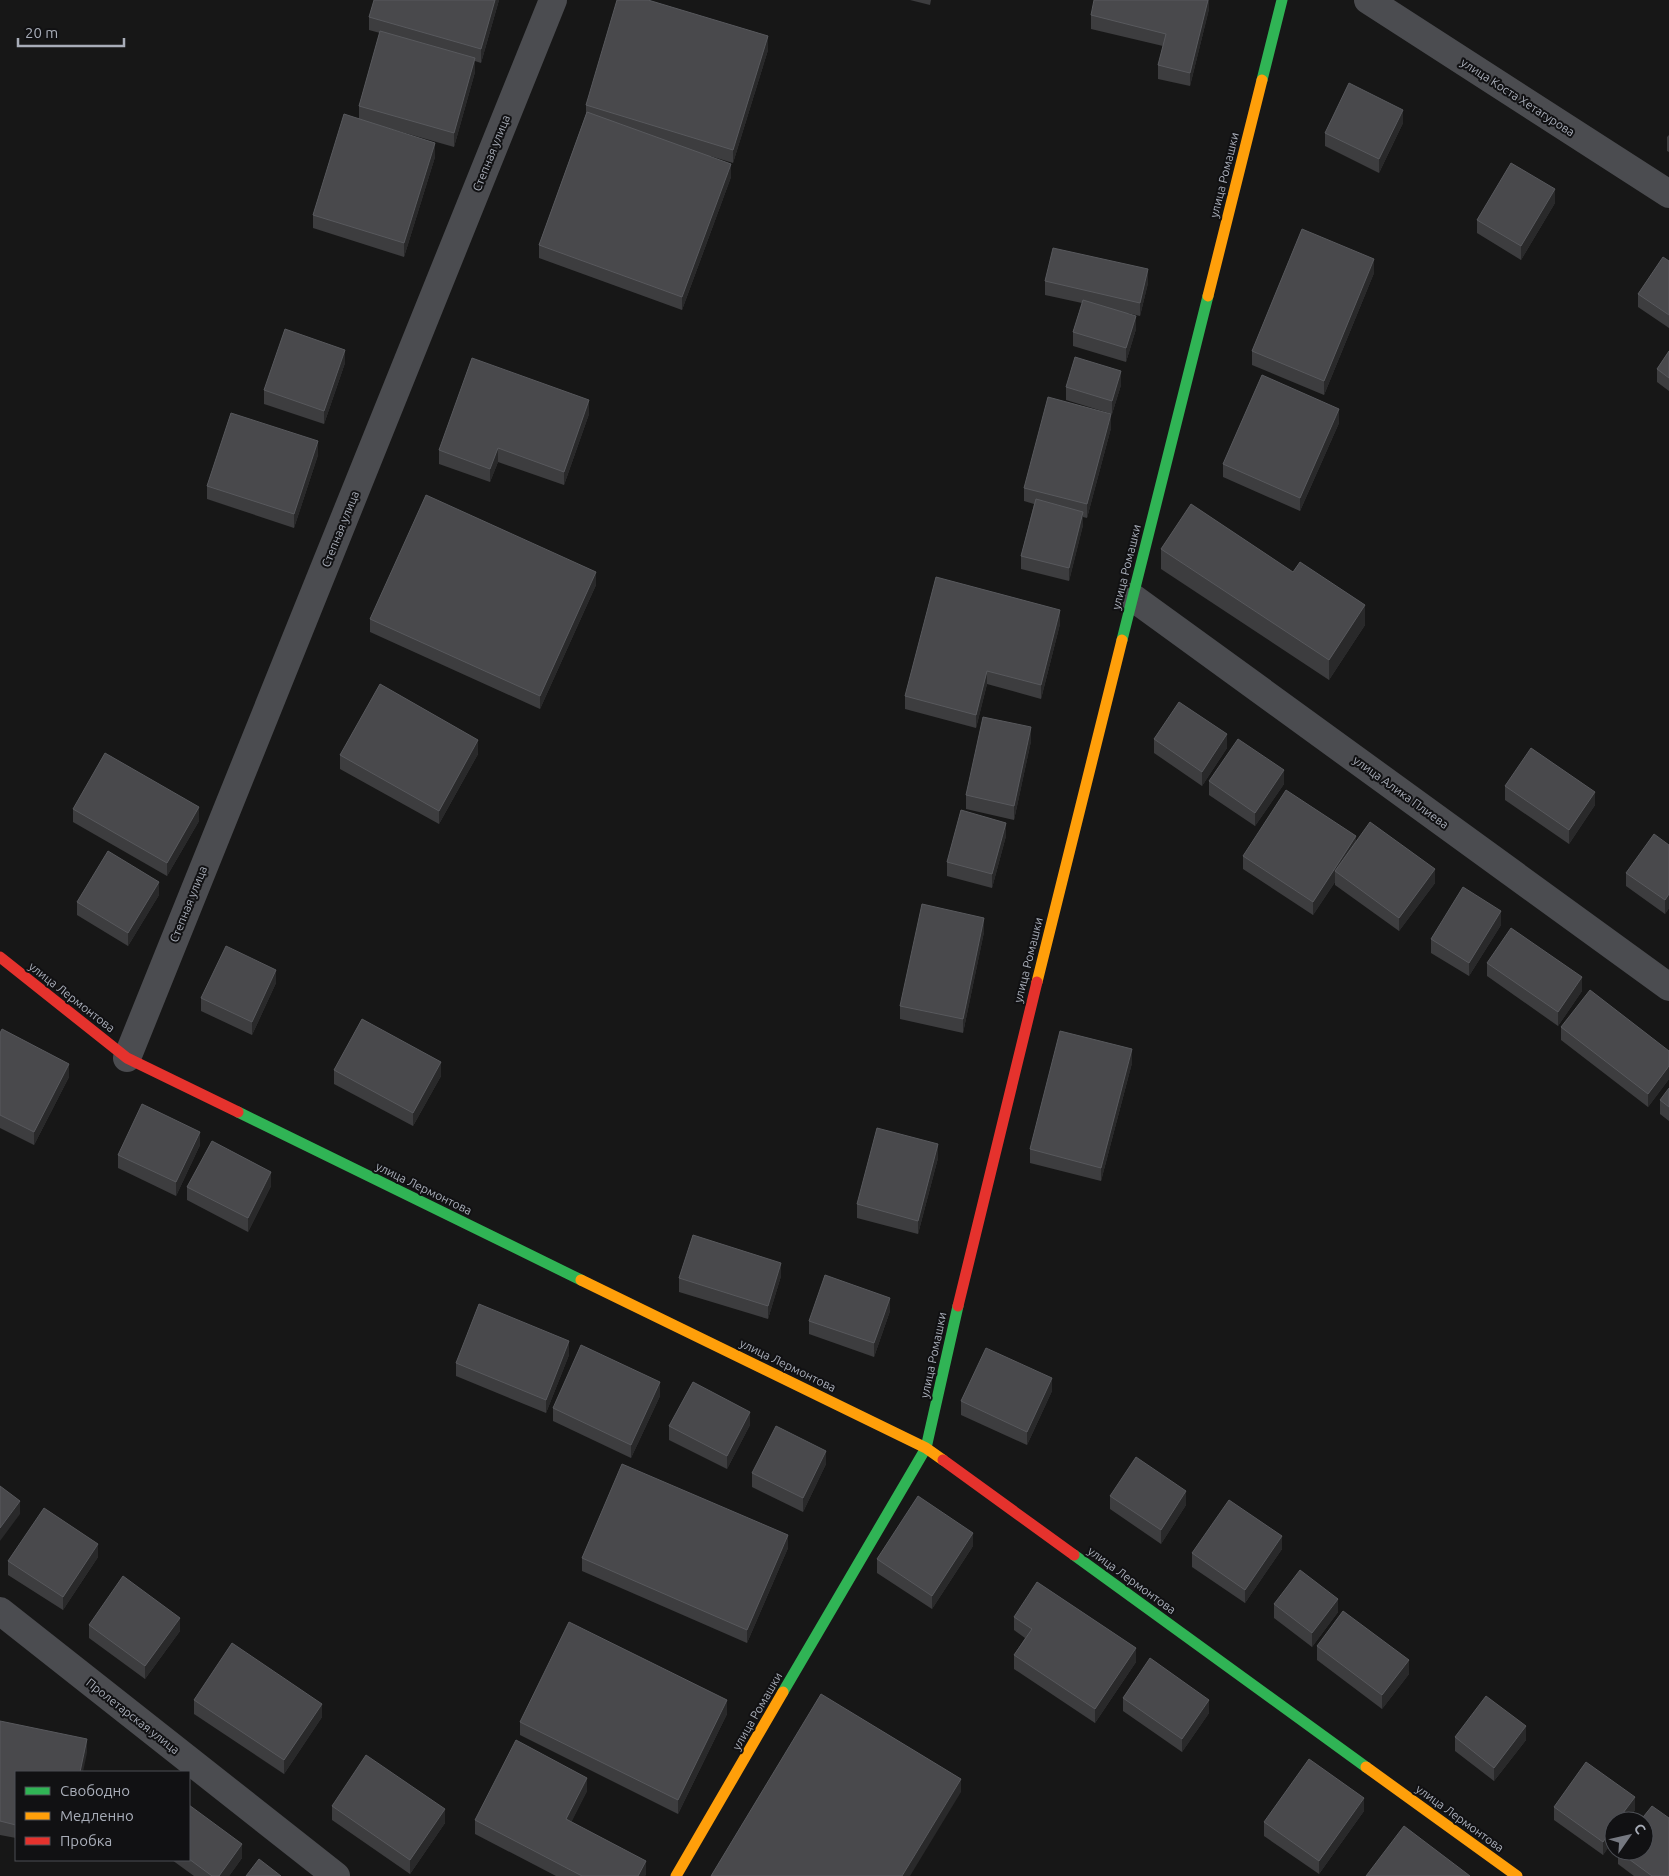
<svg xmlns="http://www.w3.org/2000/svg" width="1669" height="1876" font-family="Ubuntu,sans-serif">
<rect width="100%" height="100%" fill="#171717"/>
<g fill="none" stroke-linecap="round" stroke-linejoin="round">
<path stroke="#4b4c50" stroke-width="28" d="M1368,0L1669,194
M1132,597L1669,987
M127,1058L553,0
M0,1611L336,1876"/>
<path stroke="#30b455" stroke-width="11" d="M1262,80L1282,0
M1122,640L1208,296
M238,1112L581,1280
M1074,1555L1366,1767
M783,1692L926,1448L958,1306"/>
<path stroke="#ff9f0a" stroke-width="11" d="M1208,296L1262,80
M1037,982L1122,640
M581,1280L926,1448L943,1460
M1366,1767L1517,1876
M676,1876L783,1692"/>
<path stroke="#e5322d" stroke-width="11" d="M0,957L127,1058L238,1112
M958,1306L1037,982
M943,1460L1074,1555"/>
</g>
<path fill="#3d3d3f" d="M499,0L481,63L475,61V72L454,147L384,127L435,157L404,257L313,228V215L359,119V106L380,33L369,30V17Z
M910,0H931L930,5Z
M1209,0V9L1190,86L1158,79V65L1163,46L1091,29V15Z
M768,50L733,163L710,156L731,177L682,310L539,258V245L586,114V105Z
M1403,123L1379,173L1325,146V133Z
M1669,135V152L1667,151V137Z
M1555,203L1521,260L1477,233V220Z
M1669,261V328L1638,307V294Z
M1374,273L1324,395L1252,365V351Z
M1045,281L1148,283L1140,316L1127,313L1136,329L1126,362L1073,346V332L1082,303L1045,295Z
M1669,351V391L1657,382V369Z
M345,363L324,424L264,404V390Z
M1121,385L1112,414L1066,400V387Z
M589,414L564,485L498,462L490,482L439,464V450Z
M1339,423L1300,511L1223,477V464Z
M1111,428L1087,518L1083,517V525L1069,581L1021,569V556L1034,504L1024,501V488Z
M318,455L294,528L207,499V486Z
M1161,549L1293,572L1365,625L1329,680L1161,569Z
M596,585L540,709L370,632V619Z
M1060,624L1041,699L987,684L976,728L905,709V696Z
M1154,739L1227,748L1202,786L1154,753Z
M1031,741L1014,820L966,809V795Z
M478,754L439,824L340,769V755Z
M1209,781L1284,784L1255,826L1209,795Z
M1505,786L1595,805L1569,844L1505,800Z
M73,809L199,821L167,876L73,822Z
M1006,836L992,888L947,876V862Z
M1356,841L1435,883L1399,931L1335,885V882L1313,915L1243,869V856Z
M1669,845V908L1665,914L1626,886V873Z
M159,895L128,946L77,915V902Z
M1501,925L1469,976L1431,953V939Z
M984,932L963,1033L900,1019V1006Z
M1487,963L1582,991L1558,1026L1487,976Z
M276,983L252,1035L201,1011V998Z
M1561,1027L1669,1051V1079L1648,1107L1561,1040Z
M0,1033L69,1077L34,1145L0,1128Z
M1132,1063L1101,1181L1030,1163V1149Z
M334,1070L441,1076L413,1126L334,1084Z
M1669,1088V1121L1660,1114V1100Z
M200,1145L176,1196L118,1168V1155Z
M938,1158L918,1234L857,1218V1204Z
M271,1186L248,1232L187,1200V1187Z
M781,1276L768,1319L679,1292V1278Z
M890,1311L874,1357L809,1334V1321Z
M569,1355L546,1413L456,1376V1363Z
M1052,1391L1027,1445L961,1415V1401Z
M660,1396L631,1458L553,1421V1408Z
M750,1425L727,1469L669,1440V1426Z
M826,1464L803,1512L752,1487V1473Z
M1110,1496L1186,1505L1161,1544L1110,1509Z
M973,1546L932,1609L877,1573V1559Z
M788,1548L747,1643L582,1571V1558Z
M1282,1549L1245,1603L1192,1567V1553Z
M98,1557L63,1610L8,1575V1561Z
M1274,1604L1338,1612L1312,1647L1274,1618Z
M1014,1617L1136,1662L1095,1723L1014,1669V1655L1025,1638L1014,1630Z
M89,1625L180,1631L145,1679L89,1638Z
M1317,1646L1409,1674L1382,1709L1317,1660Z
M1123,1698L1209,1713L1182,1752L1123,1711Z
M194,1700L322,1717L284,1774L194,1714Z
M727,1714L678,1814L520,1735V1722Z
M0,1721L87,1753L16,1772V1838L0,1835Z
M1455,1737L1526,1740L1494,1781L1455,1751Z
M587,1791L571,1822L646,1874L645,1876H556L475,1834V1820Z
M189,1805L242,1858L229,1876H194L172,1860H189Z
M332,1806L445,1823L410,1874L332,1820Z
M1554,1807L1635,1810L1627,1821H1614V1839L1603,1855L1554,1820Z
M1364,1811L1319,1874L1264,1836V1822Z
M1618,1851L1669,1876H1634L1618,1864Z"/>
<path fill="#29292a" d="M495,0H499L481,63V49Z
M1208,0H1209V9L1190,86V73Z
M768,36V50L733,163V150Z
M475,58V72L454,147V133Z
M1403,110V123L1379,173V159Z
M435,143V157L404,257V243Z
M731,164V177L682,310V297Z
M1555,189V203L1521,260V246Z
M1374,259V273L1324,395V381Z
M1148,269V283L1140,316V303Z
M1136,316V329L1126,362V348Z
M345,350V363L324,424V411Z
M1121,371V385L1112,414V401Z
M589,400V414L564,485V472Z
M1339,409V423L1300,511V498Z
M1111,414V428L1087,518V504Z
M318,441V455L294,528V514Z
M498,448V462L490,482V469Z
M1083,512V525L1069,581V568Z
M596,572V585L540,709V696Z
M1365,605V625L1329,680V660Z
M1060,610V624L1041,699V685Z
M987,671V684L976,728V715Z
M1031,727V741L1014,820V806Z
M1227,734V748L1202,786V772Z
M478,740V754L439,824V811Z
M1284,770V784L1255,826V813Z
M1595,792V805L1569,844V830Z
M199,807V821L167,876V863Z
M1006,823V836L992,888V874Z
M1356,836V849L1335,871V882L1313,915V902Z
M1435,869V883L1399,931V918Z
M159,882V895L128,946V933Z
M1669,894V908L1665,914V900Z
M1501,911V925L1469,976V963Z
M984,918V932L963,1033V1019Z
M276,970V983L252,1035V1022Z
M1582,977V991L1558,1026V1012Z
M1132,1049V1063L1101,1181V1168Z
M441,1062V1076L413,1126V1113Z
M69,1064V1077L34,1145V1132Z
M1669,1066V1079L1648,1107V1094Z
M200,1132V1145L176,1196V1182Z
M938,1144V1158L918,1234V1221Z
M271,1172V1186L248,1232V1218Z
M781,1263V1276L768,1319V1306Z
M890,1298V1311L874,1357V1343Z
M569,1341V1355L546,1413V1400Z
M1052,1378V1391L1027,1445V1432Z
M660,1382V1396L631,1458V1445Z
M750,1412V1425L727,1469V1456Z
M826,1451V1464L803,1512V1498Z
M1186,1491V1505L1161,1544V1530Z
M20,1501V1514L0,1541V1528Z
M973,1533V1546L932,1609V1596Z
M788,1535V1548L747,1643V1630Z
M1282,1536V1549L1245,1603V1590Z
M98,1544V1557L63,1610V1597Z
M1338,1599V1612L1312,1647V1633Z
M180,1618V1631L145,1679V1666Z
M1136,1648V1662L1095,1723V1709Z
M1409,1660V1674L1382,1709V1695Z
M727,1700V1714L678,1814V1800Z
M1209,1700V1713L1182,1752V1739Z
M322,1704V1717L284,1774V1760Z
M1526,1726V1740L1494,1781V1768Z
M87,1739V1753L83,1772H80Z
M587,1778V1791L566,1833V1819Z
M961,1779V1792L910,1876H902Z
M1635,1797V1810L1627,1821H1617Z
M1364,1798V1811L1319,1874V1861Z
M445,1809V1823L410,1874V1860Z
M1614,1826V1839L1603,1855V1842Z
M242,1844V1858L229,1876H219Z
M646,1861V1874L645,1876H638Z"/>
<path fill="#49494c" stroke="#58595d" d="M374,0H495L481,49L369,17Z
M617,0H648L768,36L733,150L586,105Z
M1094,0H1208L1190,73L1158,65L1166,34L1091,15Z
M380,31L475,58L454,133L359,106Z
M1349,83L1403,110L1379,159L1325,133Z
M587,112L731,164L682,297L539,245Z
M344,114L435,143L404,243L313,215Z
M1511,163L1555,189L1521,246L1477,220Z
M1302,229L1374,259L1324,381L1252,351Z
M1053,248L1148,269L1140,303L1045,281Z
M1663,257L1669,261V315L1638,294Z
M1083,300L1136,316L1126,348L1073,332Z
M285,329L345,350L324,411L264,390Z
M1669,351V378L1657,369Z
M1075,357L1121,371L1112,401L1066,387Z
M472,358L589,400L564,472L498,448L490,469L439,450Z
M1262,375L1339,409L1300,498L1223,464Z
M1048,397L1111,414L1087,504L1024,488Z
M231,413L318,441L294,514L207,486Z
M426,495L596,572L540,696L370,619Z
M1036,499L1083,512L1069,568L1021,556Z
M1191,504L1293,572L1300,562L1365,605L1329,660L1161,549Z
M936,577L1060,610L1041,685L987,671L976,715L905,696Z
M380,684L478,740L439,811L340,755Z
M1179,702L1227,734L1202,772L1154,739Z
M983,717L1031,727L1014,806L966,795Z
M1238,739L1284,770L1255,813L1209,781Z
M1531,748L1595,792L1569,830L1505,786Z
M105,753L199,807L167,863L73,809Z
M1286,790L1356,836L1313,902L1243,856Z
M961,810L1006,823L992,874L947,862Z
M1370,822L1435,869L1399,918L1335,871Z
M1654,834L1669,845V894L1665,900L1626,873Z
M108,851L159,882L128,933L77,902Z
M1463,887L1501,911L1469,963L1431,939Z
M922,904L984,918L963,1019L900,1006Z
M1511,928L1582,977L1558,1012L1487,963Z
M226,946L276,970L252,1022L201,998Z
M1590,990L1669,1051V1066L1648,1094L1561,1027Z
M362,1019L441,1062L413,1113L334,1070Z
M2,1029L69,1064L34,1132L0,1115V1033Z
M1060,1031L1132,1049L1101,1168L1030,1149Z
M1669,1088V1107L1660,1100Z
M142,1104L200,1132L176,1182L118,1155Z
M877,1128L938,1144L918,1221L857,1204Z
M212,1141L271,1172L248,1218L187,1187Z
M693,1235L781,1263L768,1306L679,1278Z
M825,1275L890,1298L874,1343L809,1321Z
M479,1304L569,1341L546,1400L456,1363Z
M581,1345L660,1382L631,1445L553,1408Z
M986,1348L1052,1378L1027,1432L961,1401Z
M693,1382L750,1412L727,1456L669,1426Z
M776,1426L826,1451L803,1498L752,1473Z
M1136,1457L1186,1491L1161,1530L1110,1496Z
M622,1464L788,1535L747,1630L582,1558Z
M0,1486L20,1501L0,1528Z
M918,1496L973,1533L932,1596L877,1559Z
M1229,1500L1282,1536L1245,1590L1192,1553Z
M44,1508L98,1544L63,1597L8,1561Z
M1300,1570L1338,1599L1312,1633L1274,1604Z
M123,1576L180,1618L145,1666L89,1625Z
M1037,1582L1136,1648L1095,1709L1014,1655L1032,1629L1014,1617Z
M1343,1611L1409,1660L1382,1695L1317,1646Z
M569,1622L727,1700L678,1800L520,1722Z
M232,1643L322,1704L284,1760L194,1700Z
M1150,1658L1209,1700L1182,1739L1123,1698Z
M821,1694L961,1779L902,1876H711Z
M1486,1696L1526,1726L1494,1768L1455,1737Z
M0,1721L87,1739L80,1772H16V1825L0,1821Z
M516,1740L587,1778L566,1819L646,1861L638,1876H582L475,1820Z
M366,1755L445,1809L410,1860L332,1806Z
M1309,1759L1364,1798L1319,1861L1264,1822Z
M1586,1762L1635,1797L1617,1821H1614V1826L1603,1842L1554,1807Z
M189,1805L242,1844L219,1876H212L189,1859Z
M1652,1806L1669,1818V1876H1652L1618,1851H1644V1821H1640Z
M1404,1826L1470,1876H1366Z
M259,1859L281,1876H246Z"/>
<g text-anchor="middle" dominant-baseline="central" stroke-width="4" stroke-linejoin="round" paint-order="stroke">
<g font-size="12" fill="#a8adb8" stroke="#111113">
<text transform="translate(1518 97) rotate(33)">улица Коста Хетагурова</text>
<text transform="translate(491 153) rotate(-68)">Степная улица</text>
<text transform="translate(1224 175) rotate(-76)">улица Ромашки</text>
<text transform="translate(340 529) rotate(-68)">Степная улица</text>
<text transform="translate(1126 567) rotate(-76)">улица Ромашки</text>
<text transform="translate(1401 792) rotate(36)">улица Алика Плиева</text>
<text transform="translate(188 904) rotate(-68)">Степная улица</text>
<text transform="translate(1028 960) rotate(-76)">улица Ромашки</text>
<text transform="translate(72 997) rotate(38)">улица Лермонтова</text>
<text transform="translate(424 1188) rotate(26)">улица Лермонтова</text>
<text transform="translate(933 1355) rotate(-78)">улица Ромашки</text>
<text transform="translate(788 1365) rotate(26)">улица Лермонтова</text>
<text transform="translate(1132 1580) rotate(36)">улица Лермонтова</text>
<text transform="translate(757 1711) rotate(-60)">улица Ромашки</text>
<text transform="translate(133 1716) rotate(38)">Пролетарская улица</text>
<text transform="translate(1460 1818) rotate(36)">улица Лермонтова</text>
</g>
</g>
<rect x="15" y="1771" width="175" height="90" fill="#111113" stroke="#4d4f55"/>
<rect x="25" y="1787" width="25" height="8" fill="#30b455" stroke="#4d4f55"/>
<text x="60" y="1796" font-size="15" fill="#a8adb8">Свободно</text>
<rect x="25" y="1812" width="25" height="8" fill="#ff9f0a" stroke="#4d4f55"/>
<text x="60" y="1821" font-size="15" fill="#a8adb8">Медленно</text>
<rect x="25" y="1837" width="25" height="8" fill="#e5322d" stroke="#4d4f55"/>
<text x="60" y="1846" font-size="15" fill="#a8adb8">Пробка</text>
<g transform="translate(1629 1836) rotate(56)"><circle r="24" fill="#111113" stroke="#4d4f55"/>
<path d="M0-4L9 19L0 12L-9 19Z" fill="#757880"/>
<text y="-8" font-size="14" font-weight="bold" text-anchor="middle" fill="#a8adb8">С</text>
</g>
<path d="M18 38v8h106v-8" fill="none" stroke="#a8adb8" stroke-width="2.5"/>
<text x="25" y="38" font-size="15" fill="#a8adb8" stroke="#111113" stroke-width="4" paint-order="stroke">20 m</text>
</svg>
